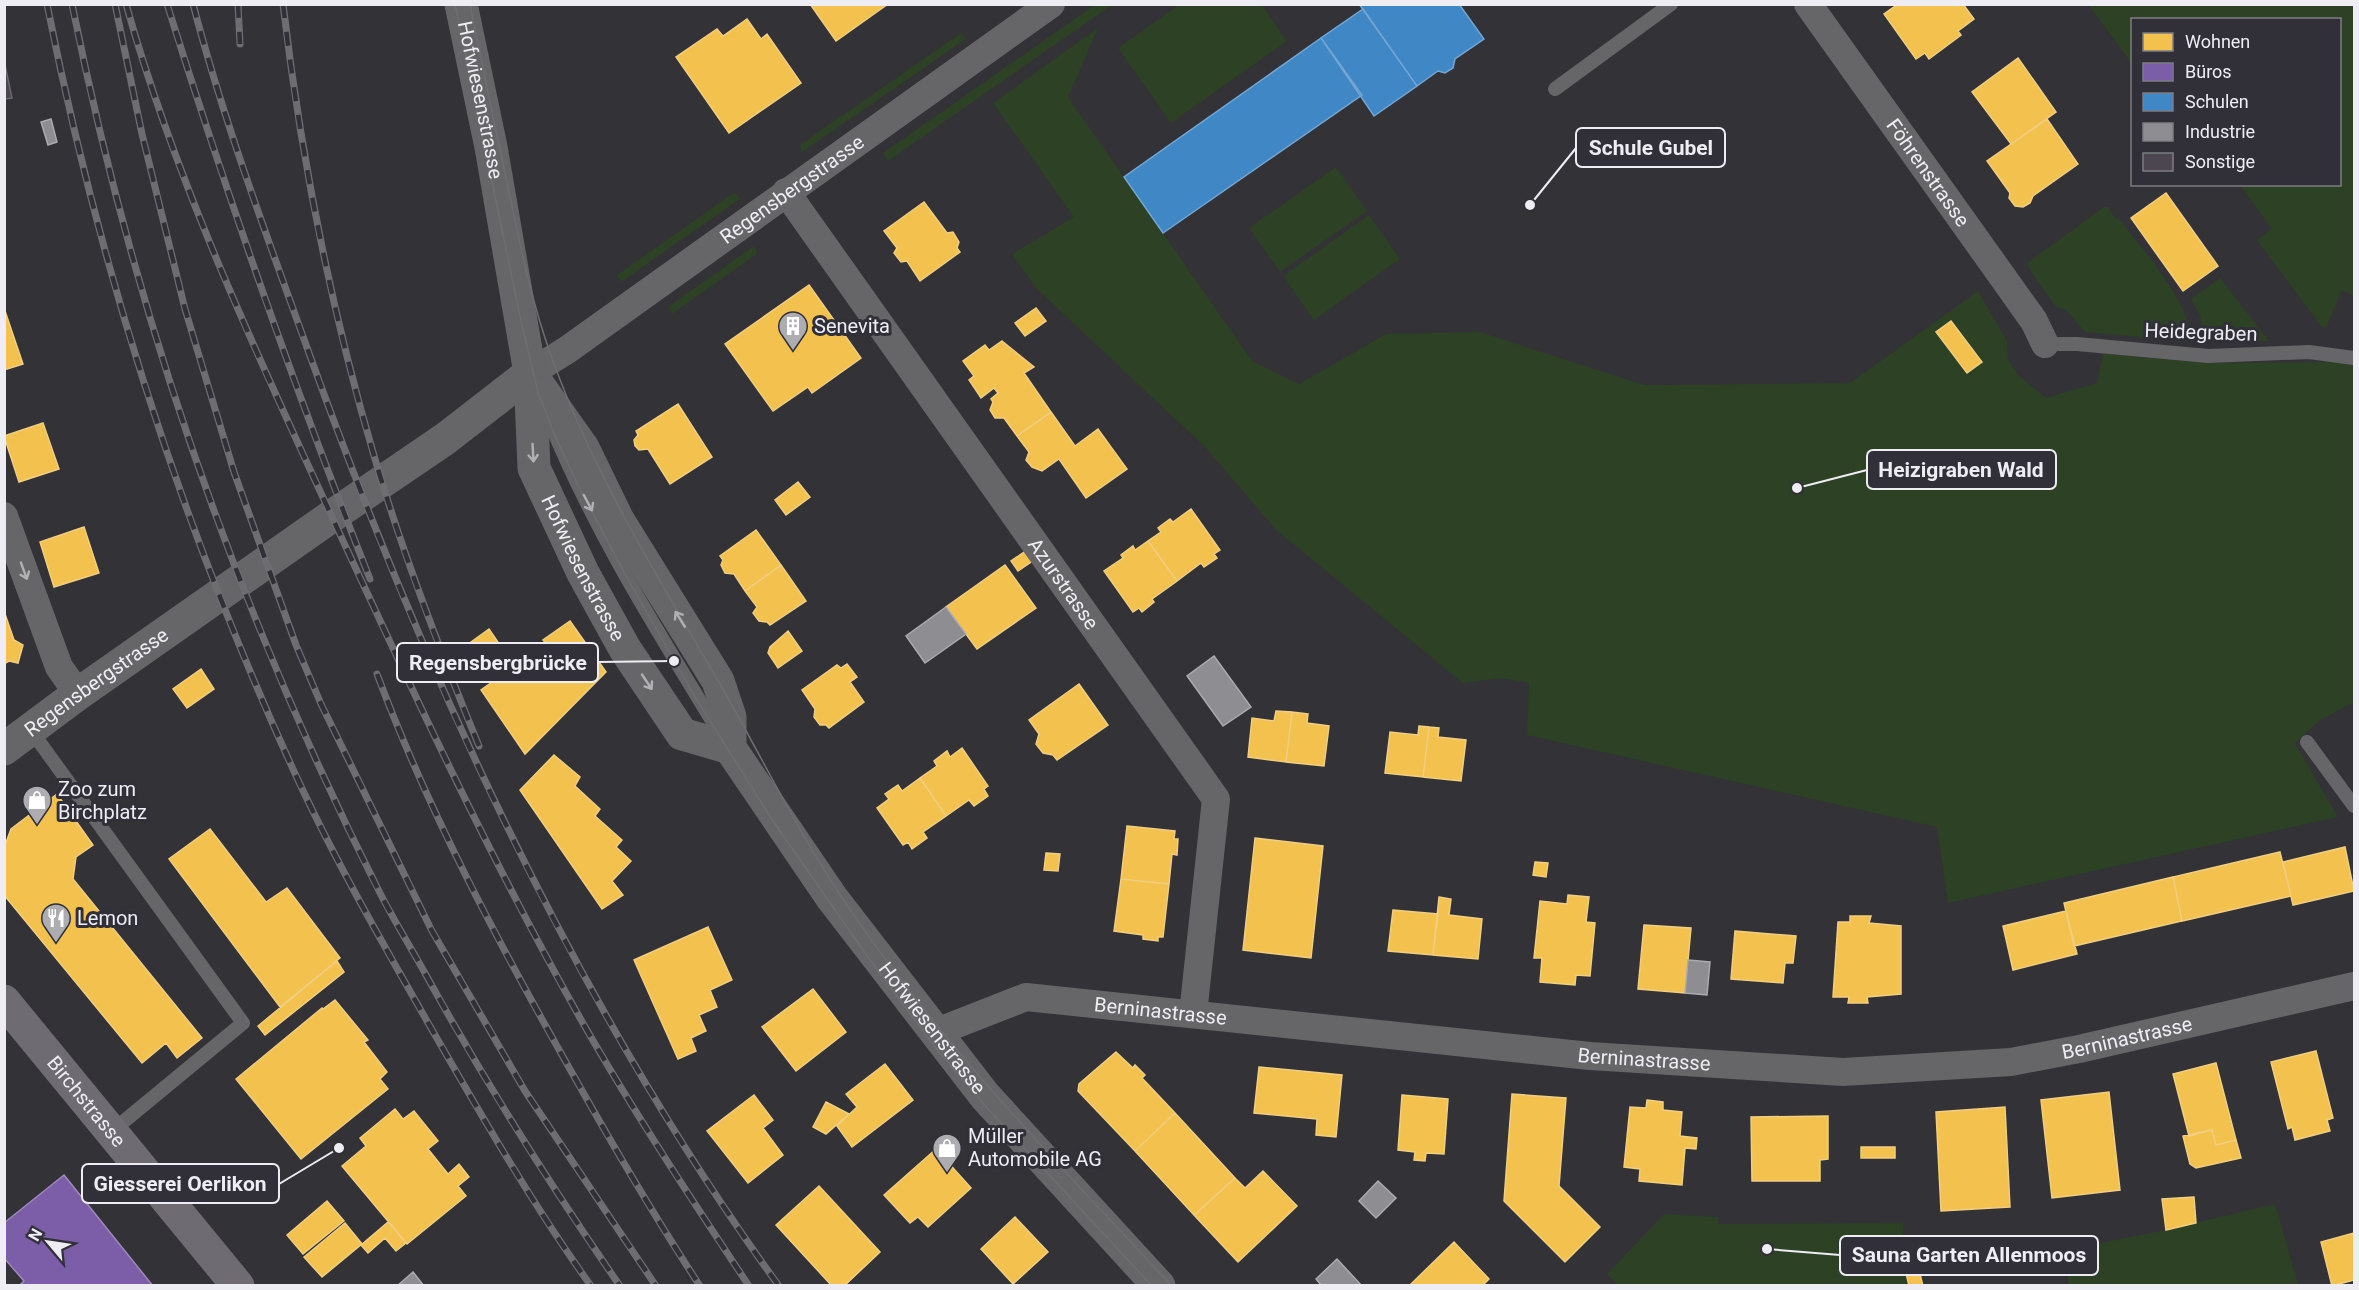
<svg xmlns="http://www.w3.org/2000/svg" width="2359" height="1290" font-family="Roboto,sans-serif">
<rect width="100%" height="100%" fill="#323237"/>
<path fill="#2d4125" d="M1096,4L1112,5L888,161L883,153Z
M1179,5H1262L1287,41L1171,123L1118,48Z
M2089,5H2354V296L2342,290L2326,328L2321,326L2257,240L2272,229L2240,185L2340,184V20H2132V64Z
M1098,28L1068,97L1252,361L1299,384L1386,334L1480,332L1644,385L1850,383L1978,291L2007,341L2008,359L2018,375L2046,398L2097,383L2103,354L2209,363L2334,362L2354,364V702L2319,721L2295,743L2338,817L1948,903L1937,827L1527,735L1529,683L1500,678L1463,683L1276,530L1205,447L1036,288L1012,254L1074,217L993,103Z
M961,33L966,39L801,153V144Z
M1336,167L1367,211L1280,272L1249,228Z
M735,192L740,199L621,282L617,275Z
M2104,207H2108L2116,219L2119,218C2140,247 2194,306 2191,342L2085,332L2067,311L2055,306L2026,264Z
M1369,215L1400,259L1314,320L1283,276Z
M754,246L758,253L672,314L668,307Z
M2220,278L2269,341L2202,342L2201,317L2191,299Z
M2275,1204L2298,1285H2069L2061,1251L2166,1230Z
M1664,1214L1718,1217V1224L1903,1223L1905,1273L1907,1285H1618L1607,1274Z"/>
<path fill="#f2c14e" stroke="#f1ce80" stroke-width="1.5" d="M810,4H888L836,41Z
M1898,4H1963L1974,19L1958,31L1961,35L1929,59L1925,53L1916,59L1884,14Z
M747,19L761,39L767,34L801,83L729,133L676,57L717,29L723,36Z
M2018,58L2056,112L2011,144L1972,92Z
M2047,119L2078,164L2033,196L2030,203L2023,207L2015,206L2009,198L2010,193L1987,161Z
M2166,193L2218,266L2183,291L2131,218Z
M924,202L947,233L953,232L959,242L957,248L960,252L920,281L907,261L901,262L894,253L897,248L884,231Z
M809,285L861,358L812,393L808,387L773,411L725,344Z
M4,308L23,364L4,370Z
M1036,308L1046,321L1025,336L1015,323Z
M1951,321L1982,362L1967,373L1936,332Z
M1002,341L1034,367L1024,373L1051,412L1017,436L1004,418H995L990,410L993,402L991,399L998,393L994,388L981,398L969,380L974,376L963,361L985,345L989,350Z
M678,404L712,457L670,484L648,449L639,450L635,446L634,440L638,435L636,431Z
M1051,412L1075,446L1098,429L1127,469L1086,498L1059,459L1042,471L1032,467L1026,460L1029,452L1017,436Z
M43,423L59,469L19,482L4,436Z
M798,482L810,497L786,515L775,500Z
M1191,509L1220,550L1214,554L1217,558L1204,567L1201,563L1177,581L1148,541L1161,532L1158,528L1170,519L1173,522Z
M84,527L99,573L54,587L40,542Z
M756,530L781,565L745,591L734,574L725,573L721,565L723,560L720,556Z
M1148,541L1177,581L1152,599L1154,602L1142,612L1139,608L1133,612L1104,571L1123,558L1121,555L1133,546L1135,550Z
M1027,550L1034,560L1018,571L1011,561Z
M781,565L806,601L770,625L767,622L759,621L753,613L757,607L745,591Z
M1005,565L1036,608L977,649L946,607Z
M4,611L14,640L23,645L18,663L9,661L4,664Z
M570,621L606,672L525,754L481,690L492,682L483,670L506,654L521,674L552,652L543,640Z
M489,629L506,654L483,670L467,645Z
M788,631L802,651L778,668L768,653L770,647Z
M847,664L857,677L850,682L864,702L829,728L826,725H820L814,717L815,709L802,690L837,665L841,668Z
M201,669L214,689L187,708L173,689Z
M1079,684L1108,725L1057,760L1053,755L1043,753L1036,744L1039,734L1029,720Z
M1276,711L1292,712L1286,762L1248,757L1252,718L1274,721Z
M1292,712L1308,714L1307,723L1329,726L1324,766L1286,762Z
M1419,726L1429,727L1423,777L1385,773L1390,732L1418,735Z
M1429,727L1439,728L1438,737L1466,740L1461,781L1423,777Z
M962,748L988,786L984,789L988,796L974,806L969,800L946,816L920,778L937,766L934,761L947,751L950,757Z
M554,755L580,777L575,786L600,809L595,816L622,840L616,847L631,861L612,881L623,895L602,909L520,790Z
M920,778L946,816L923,832L927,838L912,849L908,842L903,845L877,808L889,799L885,794L898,785L902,791Z
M57,794L93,845L76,857L73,879L202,1038L177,1058L166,1043L142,1063L4,895V848L11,829Z
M1127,826L1175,831L1174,839H1178L1177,855L1172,854L1169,884L1121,879Z
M210,829L266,902L287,888L340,958L280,1007L169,859Z
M1255,838L1323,846L1311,958L1243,950Z
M2345,847L2354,891L2293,905L2283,862Z
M2280,852L2291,896L2182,921L2173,877Z
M1046,853L1060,854L1058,871L1044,870Z
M1535,862L1548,863L1546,877L1533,875Z
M2173,877L2182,921L2074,946L2064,903Z
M1121,879L1169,884L1163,937H1158V941L1143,939V935L1114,931Z
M1568,895L1589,897L1586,922L1595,923L1590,976L1576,975L1575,985L1540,982L1542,958H1534L1540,901L1567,904Z
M1439,897L1451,899L1449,915L1482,919L1478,959L1433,955Z
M1393,910L1438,914L1433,955L1388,951Z
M2066,911L2077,954L2013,970L2003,926Z
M1850,916H1871L1869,923L1901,926V994L1867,997L1868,1003H1848L1849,997H1833L1838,922H1850Z
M1644,925L1691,928L1685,993L1638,989Z
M708,927L732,980L710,990L717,1007L699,1015L706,1031L691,1038L696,1051L678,1059L634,960Z
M1735,931L1796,936L1793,963H1785L1783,983L1731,979Z
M337,961L344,972L265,1035L258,1026Z
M813,989L846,1032L796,1071L762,1027Z
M335,1000L368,1040L364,1042L387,1072L380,1079L388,1089L301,1159L236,1079L322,1008L323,1009Z
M2316,1051L2333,1118L2327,1120L2330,1131L2295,1140L2292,1127L2288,1129L2271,1062Z
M1116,1052L1133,1068L1135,1065L1145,1075L1142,1078L1175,1113L1135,1151L1078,1091L1079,1084Z
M2216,1063L2236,1140L2216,1145L2212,1130L2189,1136L2173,1074Z
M885,1064L913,1100L852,1147L837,1126L857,1107L846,1094Z
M1259,1067L1342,1075L1336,1137L1316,1135L1317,1119L1254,1113Z
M2109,1092L2120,1190L2052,1198L2041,1100Z
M1512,1094L1566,1098L1559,1186L1600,1227L1565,1262L1504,1201Z
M754,1095L773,1120L763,1128L783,1155L748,1183L707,1131Z
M1402,1095L1448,1099L1444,1154L1426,1153L1425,1161L1414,1160L1415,1152L1398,1150Z
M1647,1100L1663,1102V1110L1682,1112L1680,1136L1697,1138L1696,1149L1685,1148L1682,1185L1639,1181L1640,1169L1624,1167L1630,1107L1646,1108Z
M826,1102L849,1114L826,1134L813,1127Z
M2005,1107L2010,1207L1941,1211L1936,1112Z
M395,1109L403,1119L414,1111L438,1141L428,1149L448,1174L459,1164L469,1177L458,1186L466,1196L407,1244L342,1166L366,1146L360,1138Z
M1175,1113L1235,1178L1194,1215L1135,1151Z
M1828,1116V1159L1820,1160V1181H1752L1751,1117Z
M2212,1130L2216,1145L2236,1140L2241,1158L2196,1168L2190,1164L2183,1136Z
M1861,1147H1895V1158H1861Z
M936,1149L971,1188L928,1227L918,1217L910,1223L884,1195Z
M1263,1171L1297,1206L1238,1262L1194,1215L1235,1178L1245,1188Z
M819,1186L880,1252L844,1286H832L776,1225Z
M2194,1197L2196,1223L2166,1230L2162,1199Z
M327,1201L344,1221L303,1254L287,1235Z
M1015,1217L1048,1252L1013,1284L981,1249Z
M388,1222L406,1243L396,1251L385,1238L368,1253L361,1245Z
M345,1223L362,1244L322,1277L304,1257Z
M2354,1233V1280L2332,1286L2321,1242Z
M1454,1242L1489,1279L1482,1286H1409Z
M1919,1270L1923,1286H1909L1906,1273Z"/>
<path fill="#7b5ea7" stroke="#9e89be" stroke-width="1.5" d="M64,1175L153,1286H19L24,1281L4,1258V1223Z"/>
<path fill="#3f88c5" stroke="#74a6d3" stroke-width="1.5" d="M1359,4H1459L1484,39L1455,59L1453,68L1445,73L1438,71L1417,86Z
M1363,9L1417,86L1374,116L1321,38Z
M1321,38L1362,95L1163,233L1124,177Z"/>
<path fill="#8d8d92" stroke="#aaaaaf" stroke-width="1.5" d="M51,119L57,142L48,145L41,122Z
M946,607L966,634L925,663L906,636Z
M1214,656L1251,707L1223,726L1187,676Z
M1688,960L1710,962L1707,995L1685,993Z
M1378,1181L1396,1198L1376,1218L1359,1201Z
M1337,1259L1362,1286H1322L1316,1279Z
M413,1272L424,1286H397Z"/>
<path fill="#4b464f" stroke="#6a696d" stroke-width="1.5" d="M4,60L12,98L4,99Z"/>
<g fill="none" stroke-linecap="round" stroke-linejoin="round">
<path stroke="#666669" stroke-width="14" d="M1555,89L1671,4
M2045,344H2077L2208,356L2309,352L2354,358
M550,422C595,533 660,635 722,737
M30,729L243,1023L111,1132
M2307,742L2354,806"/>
<g stroke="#666669" stroke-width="28">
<path id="s1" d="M1808,4L2034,321L2045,344"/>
<path id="s2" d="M786,192L1216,799L1193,1014"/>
<path id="s3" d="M530,373L567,350L1051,4"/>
<path d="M4,516L59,667L78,694"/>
<path id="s4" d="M934,1033L1026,997L1590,1056L1843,1072L2011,1062L2079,1049L2354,986"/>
</g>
<g stroke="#666669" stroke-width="33">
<path id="s5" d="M461,4L491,147L530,373L534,468L583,573L625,649L682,734L730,748"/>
<path id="s6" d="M530,373L583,448L618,520L718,681L730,717V748L832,898L985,1096L1159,1286"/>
<path id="s7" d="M4,749L78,694L329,518L445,439L530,373"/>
</g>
<path stroke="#6e6b72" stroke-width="33" id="s8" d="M4,1001L238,1286"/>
<path stroke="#6e6e72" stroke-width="1.5" d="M455,4L521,321L538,392L555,436L580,489L625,574L695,697L773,821L870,960L935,1047L989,1110L1152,1286
M470,4C482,65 495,126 508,187C520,246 532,304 553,361C593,471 654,571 713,672C756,745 792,822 839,893C933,1036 1055,1161 1172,1286"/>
<g stroke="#6e6e72" stroke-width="7">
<path id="rail" d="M47,4C100,272 184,533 298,780C339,868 387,951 435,1035C484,1120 533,1205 591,1286
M72,4C134,314 238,613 381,895C395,922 411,948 426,975C485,1082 550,1185 620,1286
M115,4L142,134L185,309L234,472L296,645L321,704L432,931L525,1091L656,1286
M126,4C176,182 255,350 332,517C411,688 491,861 584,1025C635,1114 692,1200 749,1286
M167,4C228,198 295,390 370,579
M193,4C223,119 265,231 305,342C422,669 574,1004 779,1286
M238,4L240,44
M283,4C301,158 331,310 375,459C403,555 441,653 479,746
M377,674C429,813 498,942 571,1071C612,1144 654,1216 700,1286"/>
</g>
<use href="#rail" stroke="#313039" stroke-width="4.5" stroke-dasharray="14" stroke-linecap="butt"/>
</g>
<defs><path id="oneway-shaft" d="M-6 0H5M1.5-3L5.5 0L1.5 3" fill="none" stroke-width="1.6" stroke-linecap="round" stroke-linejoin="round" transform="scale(1.5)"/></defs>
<g stroke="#b1b0b5">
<use href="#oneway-shaft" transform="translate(533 453) rotate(87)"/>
<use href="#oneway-shaft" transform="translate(588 503) rotate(62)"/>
<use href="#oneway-shaft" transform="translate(24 571) rotate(70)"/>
<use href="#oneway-shaft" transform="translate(680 619) rotate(-122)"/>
<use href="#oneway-shaft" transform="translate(647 682) rotate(56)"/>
</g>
<defs>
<g id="building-pin" transform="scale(1.5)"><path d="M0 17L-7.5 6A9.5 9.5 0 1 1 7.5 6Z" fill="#acacb1" stroke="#313039"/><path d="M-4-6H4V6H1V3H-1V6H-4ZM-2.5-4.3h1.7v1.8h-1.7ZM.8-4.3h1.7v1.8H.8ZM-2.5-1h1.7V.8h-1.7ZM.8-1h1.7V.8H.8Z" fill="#fff"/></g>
<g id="shop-pin" transform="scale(1.5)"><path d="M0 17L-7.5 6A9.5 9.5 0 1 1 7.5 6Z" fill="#acacb1" stroke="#313039"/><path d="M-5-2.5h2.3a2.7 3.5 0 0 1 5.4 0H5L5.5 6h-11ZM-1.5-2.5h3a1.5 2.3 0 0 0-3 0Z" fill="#fff"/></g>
<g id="restaurant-pin" transform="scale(1.5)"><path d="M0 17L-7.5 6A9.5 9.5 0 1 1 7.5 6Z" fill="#acacb1" stroke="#313039"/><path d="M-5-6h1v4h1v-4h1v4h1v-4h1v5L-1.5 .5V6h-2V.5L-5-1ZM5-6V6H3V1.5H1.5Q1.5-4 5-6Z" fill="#fff"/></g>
</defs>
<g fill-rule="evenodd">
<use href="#building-pin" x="793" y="326"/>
<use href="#shop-pin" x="37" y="800"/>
<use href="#restaurant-pin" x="56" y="918"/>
<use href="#shop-pin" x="947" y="1148"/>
</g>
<g text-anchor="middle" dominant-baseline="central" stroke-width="6" stroke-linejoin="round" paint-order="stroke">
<g font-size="20" fill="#eeedf3" stroke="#313039">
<text stroke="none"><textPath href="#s5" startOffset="98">Hofwiesenstrasse</textPath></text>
<text stroke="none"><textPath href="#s1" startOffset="207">Föhrenstrasse</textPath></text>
<text stroke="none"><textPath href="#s3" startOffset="320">Regensbergstrasse</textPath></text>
<text transform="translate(2201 332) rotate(2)">Heidegraben</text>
<text stroke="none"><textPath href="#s5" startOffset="582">Hofwiesenstrasse</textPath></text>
<text stroke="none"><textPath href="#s2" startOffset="480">Azurstrasse</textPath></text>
<text stroke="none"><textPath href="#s7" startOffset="114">Regensbergstrasse</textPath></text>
<text stroke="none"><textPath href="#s4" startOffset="234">Berninastrasse</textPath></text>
<text stroke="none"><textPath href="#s6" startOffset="776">Hofwiesenstrasse</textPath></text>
<text stroke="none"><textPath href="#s4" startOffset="1206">Berninastrasse</textPath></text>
<text stroke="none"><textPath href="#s4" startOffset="720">Berninastrasse</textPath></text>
<text stroke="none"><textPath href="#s8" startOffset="130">Birchstrasse</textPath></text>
</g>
<g font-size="20" fill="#eeedf3" stroke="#313039" text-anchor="start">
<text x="814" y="326">Senevita</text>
<text x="58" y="789">Zoo zum<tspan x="58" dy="23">Birchplatz</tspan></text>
<text x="77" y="918">Lemon</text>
<text x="968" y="1136">Müller<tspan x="968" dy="23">Automobile AG</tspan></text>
</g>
</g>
<path fill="none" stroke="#eeedf3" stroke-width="2" d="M1530 205L1576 148M1797 488L1867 470M674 661L598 662M339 1148L279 1184M1767 1249L1840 1255"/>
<g fill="#eeedf3" stroke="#313039" stroke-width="2">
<circle cx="1530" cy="205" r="6"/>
<circle cx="1797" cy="488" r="6"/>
<circle cx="674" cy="661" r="6"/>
<circle cx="339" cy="1148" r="6"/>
<circle cx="1767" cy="1249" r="6"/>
</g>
<g fill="#313039" stroke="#eeedf3" stroke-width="2">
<rect x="1576" y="128" width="149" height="39" rx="6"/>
<rect x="1867" y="450" width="189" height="39" rx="6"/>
<rect x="397" y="643" width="201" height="39" rx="6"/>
<rect x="82" y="1164" width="197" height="39" rx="6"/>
<rect x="1840" y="1236" width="258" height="39" rx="6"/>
</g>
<g font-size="21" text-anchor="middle" font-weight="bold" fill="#eeedf3">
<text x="1651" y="155">Schule Gubel</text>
<text x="1961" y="477">Heizigraben Wald</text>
<text x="498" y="670">Regensbergbrücke</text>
<text x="180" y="1191">Giesserei Oerlikon</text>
<text x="1969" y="1262">Sauna Garten Allenmoos</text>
</g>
<rect width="2359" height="1290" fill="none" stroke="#eeedf3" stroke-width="12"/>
<rect x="2131" y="18" width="210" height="168" fill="#313039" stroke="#7d7c83" stroke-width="1.5"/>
<rect x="2143" y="33" width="30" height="18" fill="#f2c14e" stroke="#7d7c83" stroke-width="1.5"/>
<text x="2185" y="48" font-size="18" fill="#eeedf3">Wohnen</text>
<rect x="2143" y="63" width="30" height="18" fill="#7b5ea7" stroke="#7d7c83" stroke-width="1.5"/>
<text x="2185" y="78" font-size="18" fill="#eeedf3">Büros</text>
<rect x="2143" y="93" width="30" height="18" fill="#3f88c5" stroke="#7d7c83" stroke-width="1.5"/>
<text x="2185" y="108" font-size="18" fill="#eeedf3">Schulen</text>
<rect x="2143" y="123" width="30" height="18" fill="#8d8d92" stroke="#7d7c83" stroke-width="1.5"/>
<text x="2185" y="138" font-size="18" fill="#eeedf3">Industrie</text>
<rect x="2143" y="153" width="30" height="18" fill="#4b464f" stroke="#7d7c83" stroke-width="1.5"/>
<text x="2185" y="168" font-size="18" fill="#eeedf3">Sonstige</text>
<g transform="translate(48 1242) rotate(299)" stroke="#313039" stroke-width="4.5" paint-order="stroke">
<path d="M0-4.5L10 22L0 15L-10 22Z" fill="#eeedf3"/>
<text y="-9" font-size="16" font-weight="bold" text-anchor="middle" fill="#eeedf3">N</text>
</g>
</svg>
